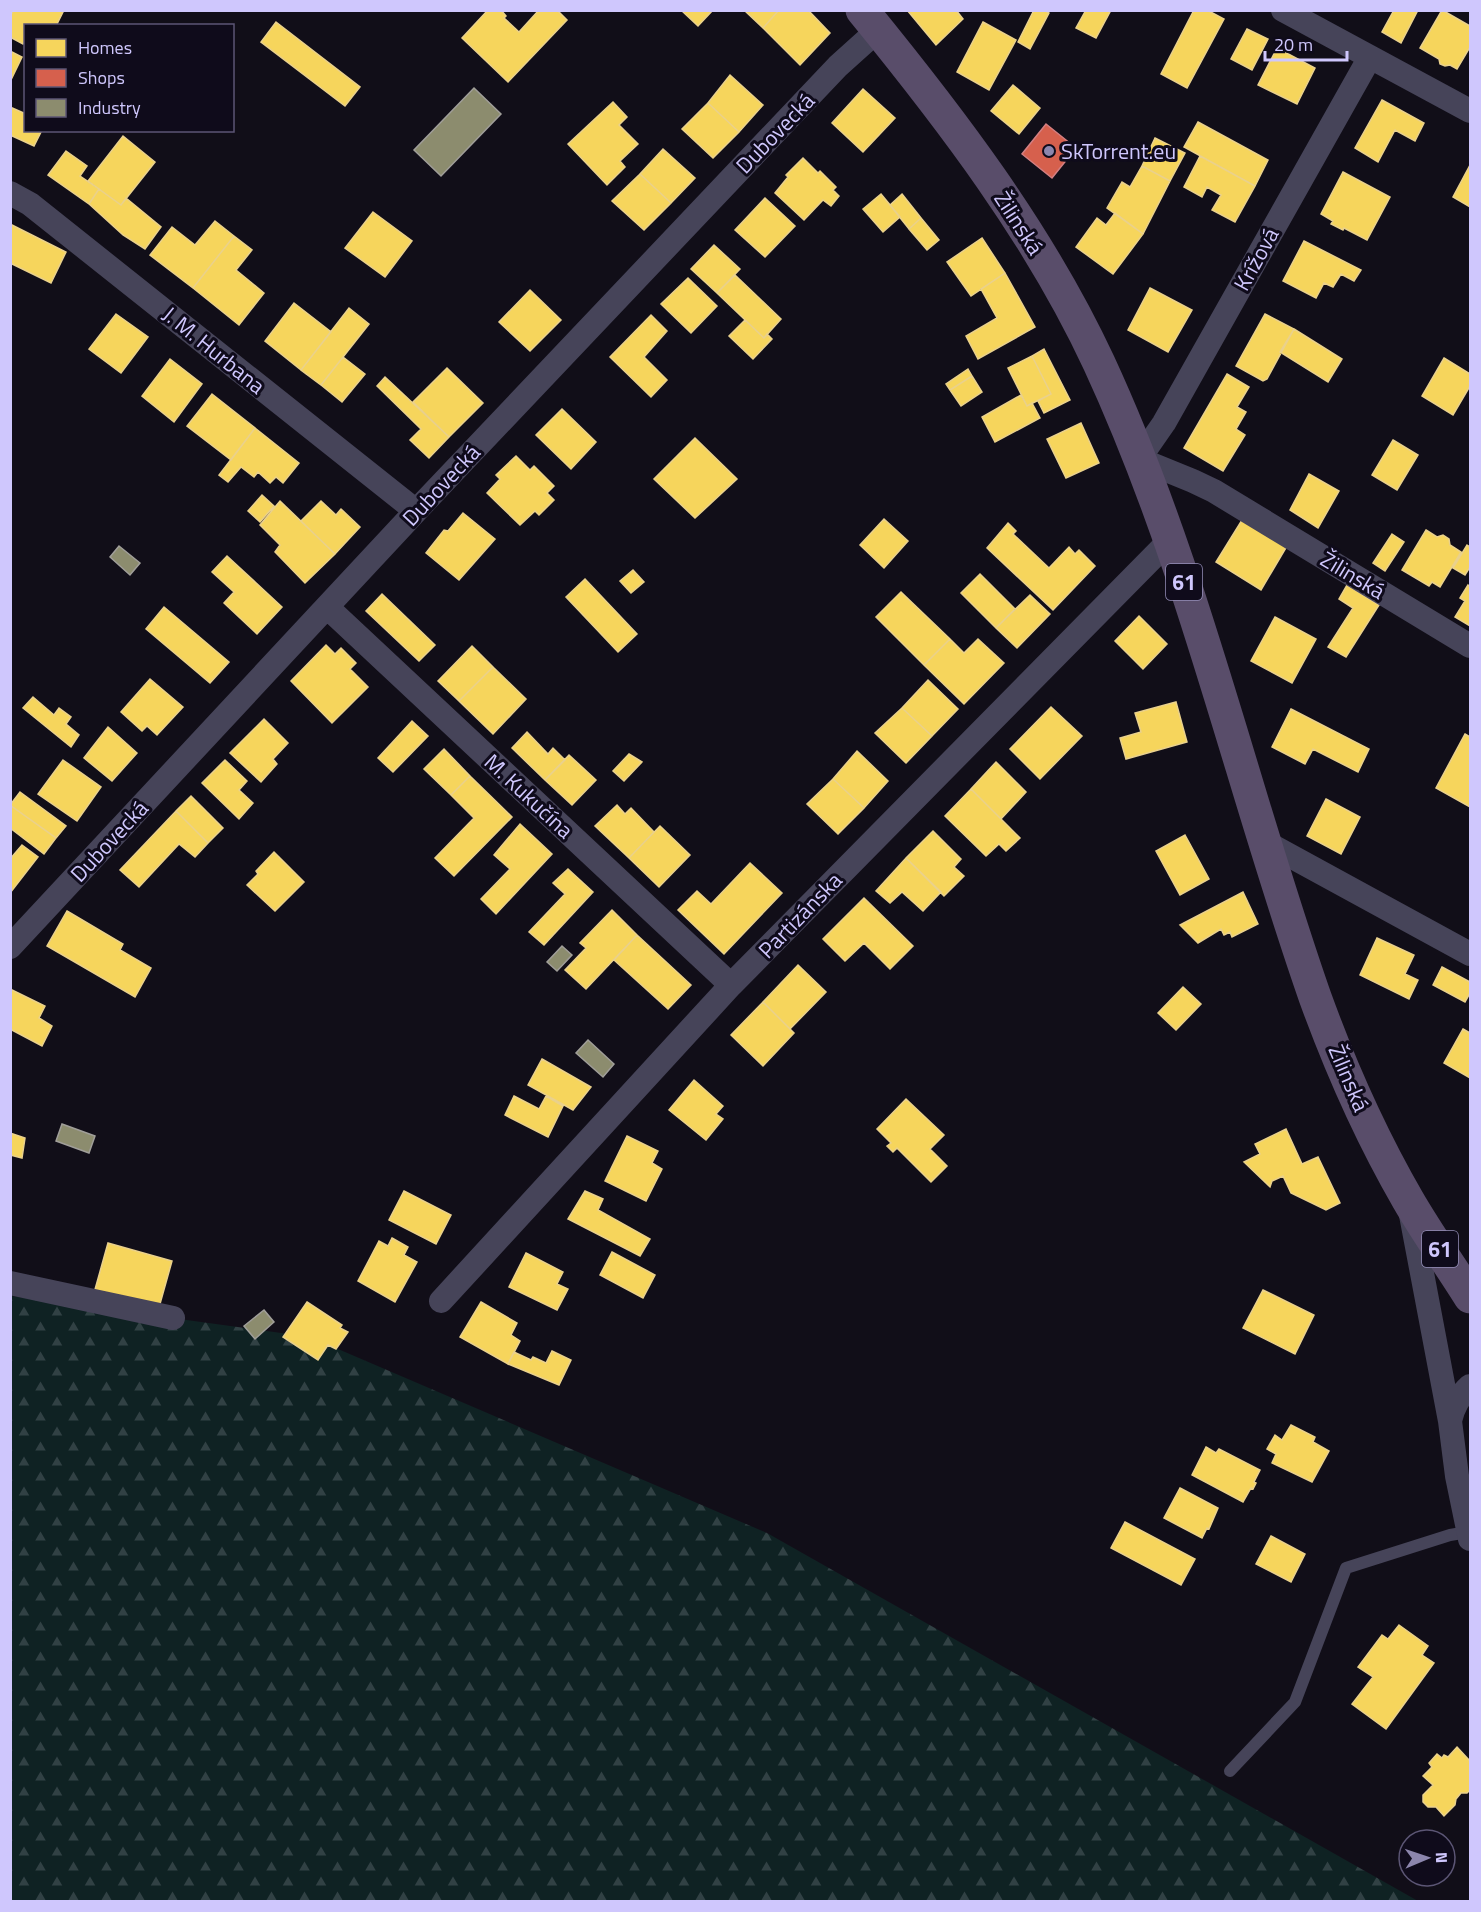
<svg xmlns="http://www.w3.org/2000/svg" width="1481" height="1912" font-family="'Titillium Web',sans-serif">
<defs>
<pattern id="forest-firs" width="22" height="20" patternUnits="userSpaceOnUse" patternTransform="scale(1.5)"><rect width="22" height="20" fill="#0f2223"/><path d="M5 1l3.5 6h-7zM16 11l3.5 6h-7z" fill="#314144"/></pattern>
</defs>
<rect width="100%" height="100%" fill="#110e18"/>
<path fill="url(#forest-firs)" d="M11,1296L310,1337L767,1533L1418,1901L11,1902Z"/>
<path fill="#f6d55c" stroke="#ead18c" stroke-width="1.5" d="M14,10H64L56,26H26V39L23,44L10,37V16Z
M488,10H501L506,16L504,18L519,32L539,10H557L567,20L508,82L462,38Z
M681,10H713L698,26Z
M744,10H779L763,28Z
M779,10H808L830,33L800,65L763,28Z
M907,10H956L963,19L936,45Z
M1034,10H1044L1049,13L1030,49L1018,42Z
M1086,10H1111L1096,38L1076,28Z
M1194,10H1207L1224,19L1187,88L1161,74Z
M1394,10H1418L1401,43L1382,32Z
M1442,10L1470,26V47L1457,69L1450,65L1445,66L1440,64L1439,59L1420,48Z
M276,22L360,87L345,106L261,42Z
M983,22L1016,40L989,90L957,72Z
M1247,29L1268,39L1252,70L1231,59Z
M1277,48L1315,68L1297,104L1258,85Z
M10,51L22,57L10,82Z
M730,75L763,105L739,132L708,103Z
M1013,85L1040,108L1019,134L991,111Z
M863,89L895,118L863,152L832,123Z
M1382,100L1424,123L1415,141L1395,130L1378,162L1355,148Z
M613,102L627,117L619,125L638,144L620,161L625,167L607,185L568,144Z
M708,103L739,132L713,158L682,129Z
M10,107L26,114V130H42L34,146L10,135Z
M1198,122L1268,160L1255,186L1184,147Z
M123,136L155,162L121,205L88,181Z
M1155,138L1185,153L1170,181L1142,166Z
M663,149L695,178L671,203L640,174Z
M66,151L87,166L80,176L99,189L89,204L48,175Z
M1200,156L1255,186L1235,222L1212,210L1221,195L1207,187L1202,197L1184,187Z
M803,158L818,173L820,171L836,187L833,190L839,196L831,206L823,200L804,220L775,193L788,177L786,175Z
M1470,165V207L1453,197Z
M1142,166L1170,181L1143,234L1107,208L1122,182L1130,187Z
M1343,172L1390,197L1367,240L1344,228L1343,230L1331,224L1333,221L1321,214Z
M640,174L671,203L644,230L612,201Z
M99,189L121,205L126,198L161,227L145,249L123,235L89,204Z
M881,194L900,217L883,232L863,209Z
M902,194L921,218L909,229L890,205Z
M765,198L795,226L765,257L735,230Z
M373,212L412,241L385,277L345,248Z
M1115,213L1143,234L1113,274L1076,247L1097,218L1106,225Z
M921,218L939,240L927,250L909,229Z
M215,221L234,236L193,288L150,255L172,227L195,245Z
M10,224L66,252L51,283L10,263Z
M234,236L252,250L236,270L264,293L239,325L193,288Z
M982,238L1005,273L971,296L947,262Z
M1304,241L1361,270L1354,281L1341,274L1333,287L1324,283L1316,298L1283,281Z
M714,245L740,269L717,293L691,269Z
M1005,273L1035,327L978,359L966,336L997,318L981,289Z
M735,275L781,319L764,338L717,293Z
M688,278L717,306L691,333L661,304Z
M1150,288L1192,310L1168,352L1128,330Z
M530,290L561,320L530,351L499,322Z
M294,303L331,332L301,370L265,341Z
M349,308L369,324L321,385L301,370Z
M116,314L148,337L121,373L89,349Z
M1265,314L1294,329L1267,379L1263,381L1236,366Z
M651,315L667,331L644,357L667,380L651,397L610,357Z
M745,320L764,338L767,334L772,339L753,359L729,336Z
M1294,329L1342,359L1328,382L1280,352Z
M1044,349L1070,400L1044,413L1038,401L1051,394L1032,356Z
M1032,356L1051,394L1027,406L1008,368Z
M343,357L365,374L342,402L321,385Z
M1444,358L1470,374V386L1453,415L1422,396Z
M170,359L202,384L174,422L142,396Z
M447,368L483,403L449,437L413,402Z
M968,369L972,376L950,390L946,384Z
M1227,374L1249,387L1237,407L1246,412L1236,429L1245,435L1223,471L1184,448Z
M972,376L982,392L961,406L950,390Z
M385,377L449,437L429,458L410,440L421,429L377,386Z
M212,394L255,428L231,460L187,426Z
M1021,395L1027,406L1032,403L1040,418L995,442L982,417Z
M562,409L596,442L571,469L536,435Z
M1081,423L1099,463L1066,478L1047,439Z
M255,428L299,463L283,483L276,477L270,483L258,472L254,477L241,467L228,482L219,475Z
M695,438L737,479L695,518L654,479Z
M1393,440L1418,455L1397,490L1372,475Z
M516,456L530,470L534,466L554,486L547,493L554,500L539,515L535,511L520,525L487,493L500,479L496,475Z
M1309,474L1339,491L1318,528L1290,510Z
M262,495L274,506L260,522L248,511Z
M280,501L335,554L305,583L275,552L280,545L260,525Z
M321,501L336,515L341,509L360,527L335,554L301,521Z
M463,513L495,539L459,580L426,553L444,530L448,531Z
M884,519L908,541L884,568L860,545Z
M1242,520L1287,546L1261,590L1216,562Z
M1008,523L1016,531L1013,534L1049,568L1069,547L1075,554L1079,550L1095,566L1053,610L987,548Z
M1426,530L1437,537L1443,535L1449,539L1450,545L1461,552L1440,587L1432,582L1429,586L1402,570Z
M1392,534L1404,542L1385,571L1373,563Z
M1467,545L1470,547V567L1465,575L1453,568Z
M227,556L282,607L257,634L224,603L234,592L212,572Z
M633,570L644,582L631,593L620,581Z
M980,574L1015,609L996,628L961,593Z
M585,579L637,634L618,652L566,597Z
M1347,585L1379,605L1346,657L1328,647L1353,608L1339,599Z
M1468,585L1470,587V626L1455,617L1465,601L1460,598Z
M901,592L950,639L924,665L876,617Z
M382,594L435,645L419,661L366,611Z
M1030,595L1050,614L1017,648L996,628Z
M164,607L229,662L210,683L146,629Z
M1139,616L1167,644L1143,669L1115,641Z
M1275,617L1316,639L1292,683L1251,661Z
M950,639L964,653L978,639L1004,663L964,704L924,665Z
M326,645L335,654L341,648L356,663L350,669L368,687L332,723L291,681Z
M472,646L493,667L459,701L438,681Z
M493,667L526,699L493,734L459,701Z
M150,679L183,707L157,735L147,726L142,731L121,712Z
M928,680L958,709L932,736L902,708Z
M33,697L54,715L59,708L71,717L66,724L79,735L71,747L23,708Z
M1176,702L1187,742L1126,759L1120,738L1141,732L1135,713Z
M1051,707L1082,736L1040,779L1010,749Z
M902,708L932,736L906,763L875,733Z
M1291,709L1369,749L1358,772L1313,749L1305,764L1272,747Z
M264,719L288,743L273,759L277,764L261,782L230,753Z
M412,721L428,736L393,772L378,758Z
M108,727L137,753L112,781L84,758Z
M527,732L548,754L553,748L565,760L545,780L512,748Z
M1465,734L1470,737V807L1436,788Z
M444,749L470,776L451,795L424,769Z
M857,751L888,781L864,808L833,779Z
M629,754L642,762L624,781L613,771Z
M569,755L596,780L572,805L545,780Z
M63,760L101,787L77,821L38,794Z
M225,760L247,781L239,790L253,803L239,819L202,783Z
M996,762L1026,792L1001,819L971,789Z
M470,776L512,817L454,876L435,858L474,818L451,795Z
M833,779L864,808L838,834L807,804Z
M971,789L1020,838L1006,851L999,844L986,856L945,816Z
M20,792L66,826L56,838L10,805Z
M191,796L223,828L208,843L176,811Z
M1326,799L1360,817L1341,854L1307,836Z
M10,805L56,838L44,854L10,828Z
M617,805L625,814L631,808L654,832L629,858L595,826Z
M176,811L208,843L195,857L179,844L139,887L120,870Z
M520,824L552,854L496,914L481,899L510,869L494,855Z
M660,826L690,855L659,887L629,858Z
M933,831L961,859L954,867L964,876L944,896L906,858Z
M1185,835L1209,879L1180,895L1156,851Z
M22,845L38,857L10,893V859Z
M274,852L304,882L275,911L247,885L258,874L256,871Z
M906,858L941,892L923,911L902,892L890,903L876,891Z
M750,863L782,893L724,954L678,910L697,891L711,904Z
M568,869L593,892L544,945L529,932L565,894L553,883Z
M1243,892L1258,924L1232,937L1230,932L1224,935L1221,929L1198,943L1180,925Z
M864,898L913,946L890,969L864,943L845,961L823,939Z
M612,910L637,935L586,989L565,970L586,948L580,943Z
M67,911L123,944L120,950L151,968L135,997L47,946Z
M637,935L691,985L668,1009L614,960Z
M1377,938L1414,955L1405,974L1418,980L1409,999L1360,975Z
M798,965L826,992L790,1029L763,1002Z
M1442,967L1470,982V993L1465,1002L1433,985Z
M1183,987L1201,1004L1176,1030L1158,1013Z
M10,989L45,1006L39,1018L52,1026L42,1046L10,1029Z
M763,1002L794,1033L763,1066L731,1035Z
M1463,1029L1470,1033V1078L1444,1063Z
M542,1059L591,1087L573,1110L528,1085Z
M694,1080L723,1106L716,1114L723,1119L706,1140L669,1110Z
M514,1096L539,1109L546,1096L563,1106L548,1137L505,1115Z
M906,1099L944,1135L930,1149L947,1166L931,1182L897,1148L893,1152L887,1146L891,1143L877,1129Z
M1286,1129L1302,1164L1318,1157L1340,1203L1326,1210L1291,1193L1283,1176L1272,1181L1270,1187L1244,1162L1260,1154L1255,1144Z
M10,1133L25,1138L22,1158L10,1155Z
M627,1136L658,1151L652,1163L662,1169L646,1201L605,1181Z
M404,1191L451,1215L436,1244L389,1220Z
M585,1191L603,1199L598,1210L650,1239L640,1256L568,1219Z
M392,1238L408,1247L404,1255L417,1262L395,1302L358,1281L379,1241L388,1246Z
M108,1243L172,1261L158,1311L94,1293Z
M612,1252L655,1275L643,1298L600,1275Z
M526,1253L563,1272L557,1284L568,1289L557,1310L509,1287Z
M1263,1290L1314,1315L1295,1354L1243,1328Z
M307,1302L342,1325L340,1328L348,1332L336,1349L328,1345L318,1360L283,1337Z
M481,1302L517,1323L511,1335L520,1341L508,1364L460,1337Z
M552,1351L571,1360L559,1385L508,1364L514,1352L531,1360L533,1357L546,1363Z
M1291,1425L1315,1437L1313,1442L1329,1451L1312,1482L1272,1463L1276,1454L1267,1449L1275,1435L1282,1440Z
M1206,1447L1216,1453L1219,1449L1260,1470L1254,1482L1256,1483L1253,1489L1251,1488L1243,1502L1192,1475Z
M1180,1488L1218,1508L1209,1529L1207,1528L1202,1538L1164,1518Z
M1125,1522L1195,1559L1181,1585L1111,1548Z
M1271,1536L1305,1554L1291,1582L1256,1564Z
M1399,1625L1428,1646L1422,1655L1434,1663L1386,1729L1352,1704L1373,1677L1358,1667L1382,1635L1388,1639Z
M1457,1747L1470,1761V1790L1467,1793H1461L1456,1799L1455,1805L1444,1816L1436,1807H1428L1423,1802V1795L1433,1785L1423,1776L1432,1767L1429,1763L1437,1754L1442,1758L1444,1755L1448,1757Z"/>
<path fill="#d6604d" stroke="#d47f82" stroke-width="1.5" d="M1046,124L1076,148L1052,178L1022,154Z"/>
<path fill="#8c8c6e" stroke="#a09e99" stroke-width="1.5" d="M474,88L501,114L441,176L414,150Z
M119,546L140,563L130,575L110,557Z
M562,946L572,955L557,971L547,962Z
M588,1040L614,1064L603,1077L576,1053Z
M62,1124L95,1136L89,1153L56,1141Z
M264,1310L274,1322L255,1339L244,1326Z"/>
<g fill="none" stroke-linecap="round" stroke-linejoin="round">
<path stroke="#464459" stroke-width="12" d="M1230,1771L1295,1702L1346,1568L1450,1535L1468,1532"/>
<path stroke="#464459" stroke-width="24" d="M1283,10L1470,111
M1370,57L1164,423L1139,459L1193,481L1214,491L1470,646
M10,193L30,204L416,511
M327,607L731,985
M1265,842L1470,954
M10,947L416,511L838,66L878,30
M1411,1215L1450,1421L1457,1476L1470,1539
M10,1283L173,1318
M441,1301L731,985L1170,540
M1450,1421C1453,1406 1459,1396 1470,1386"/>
<path stroke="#594d6a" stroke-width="33" d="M862,10C951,119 1039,234 1099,363C1193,566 1241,786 1315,997C1340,1066 1371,1136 1408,1200C1427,1233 1450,1265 1470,1297"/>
</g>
<circle fill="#8c86ad" stroke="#0f0b1b" stroke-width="2" cx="1049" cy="151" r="6"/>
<g text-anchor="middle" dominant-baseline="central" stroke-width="6" stroke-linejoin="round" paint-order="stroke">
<g fill="#0f0b1b" stroke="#958fb9" stroke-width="1.5">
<rect x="1166" y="564" width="36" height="36" rx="4.5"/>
<rect x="1422" y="1231" width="36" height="36" rx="4.5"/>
</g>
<g font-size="21" font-weight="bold" fill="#cfc7fd">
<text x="1184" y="582">61</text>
<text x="1440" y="1249">61</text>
</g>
<g font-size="22" fill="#cfc7fd" stroke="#0f0b1b">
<text transform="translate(775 133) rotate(-46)">Dubovecká</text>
<text transform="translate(1019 223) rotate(57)">Žilinská</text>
<text transform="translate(1256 259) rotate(-61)">Krížová</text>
<text transform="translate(214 350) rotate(39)">J. M. Hurbana</text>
<text transform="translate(441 485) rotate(-47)">Dubovecká</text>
<text transform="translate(1353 575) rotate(31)">Žilinská</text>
<text transform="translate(529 796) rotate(43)">M. Kukučína</text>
<text transform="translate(109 841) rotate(-47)">Dubovecká</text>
<text transform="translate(800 915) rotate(-46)">Partizánska</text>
<text transform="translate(1349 1078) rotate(67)">Žilinská</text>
</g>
<g font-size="22" fill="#cfc7fd" stroke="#0f0b1b" text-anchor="start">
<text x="1061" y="151">SkTorrent.eu</text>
</g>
</g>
<rect width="1481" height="1912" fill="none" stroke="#cfc7fd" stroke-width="24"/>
<rect x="24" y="24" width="210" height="108" fill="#0f0b1b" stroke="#5c5675" stroke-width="1.5"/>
<rect x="36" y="39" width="30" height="18" fill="#f6d55c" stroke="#5c5675" stroke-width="1.5"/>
<text x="78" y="54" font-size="18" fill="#cfc7fd">Homes</text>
<rect x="36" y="69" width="30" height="18" fill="#d6604d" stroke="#5c5675" stroke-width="1.5"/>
<text x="78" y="84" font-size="18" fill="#cfc7fd">Shops</text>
<rect x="36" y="99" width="30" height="18" fill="#8c8c6e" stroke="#5c5675" stroke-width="1.5"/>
<text x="78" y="114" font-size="18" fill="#cfc7fd">Industry</text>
<g transform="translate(1427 1858) rotate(88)"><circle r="28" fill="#0f0b1b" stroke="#5c5675" stroke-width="1.5"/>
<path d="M0-4.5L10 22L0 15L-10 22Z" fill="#8c86ad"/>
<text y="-9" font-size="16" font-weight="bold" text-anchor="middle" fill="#cfc7fd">N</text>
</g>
<path d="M1265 51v9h82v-9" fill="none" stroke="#cfc7fd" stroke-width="3"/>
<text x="1274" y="51" font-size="18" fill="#cfc7fd" stroke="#0f0b1b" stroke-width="4.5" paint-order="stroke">20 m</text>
</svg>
